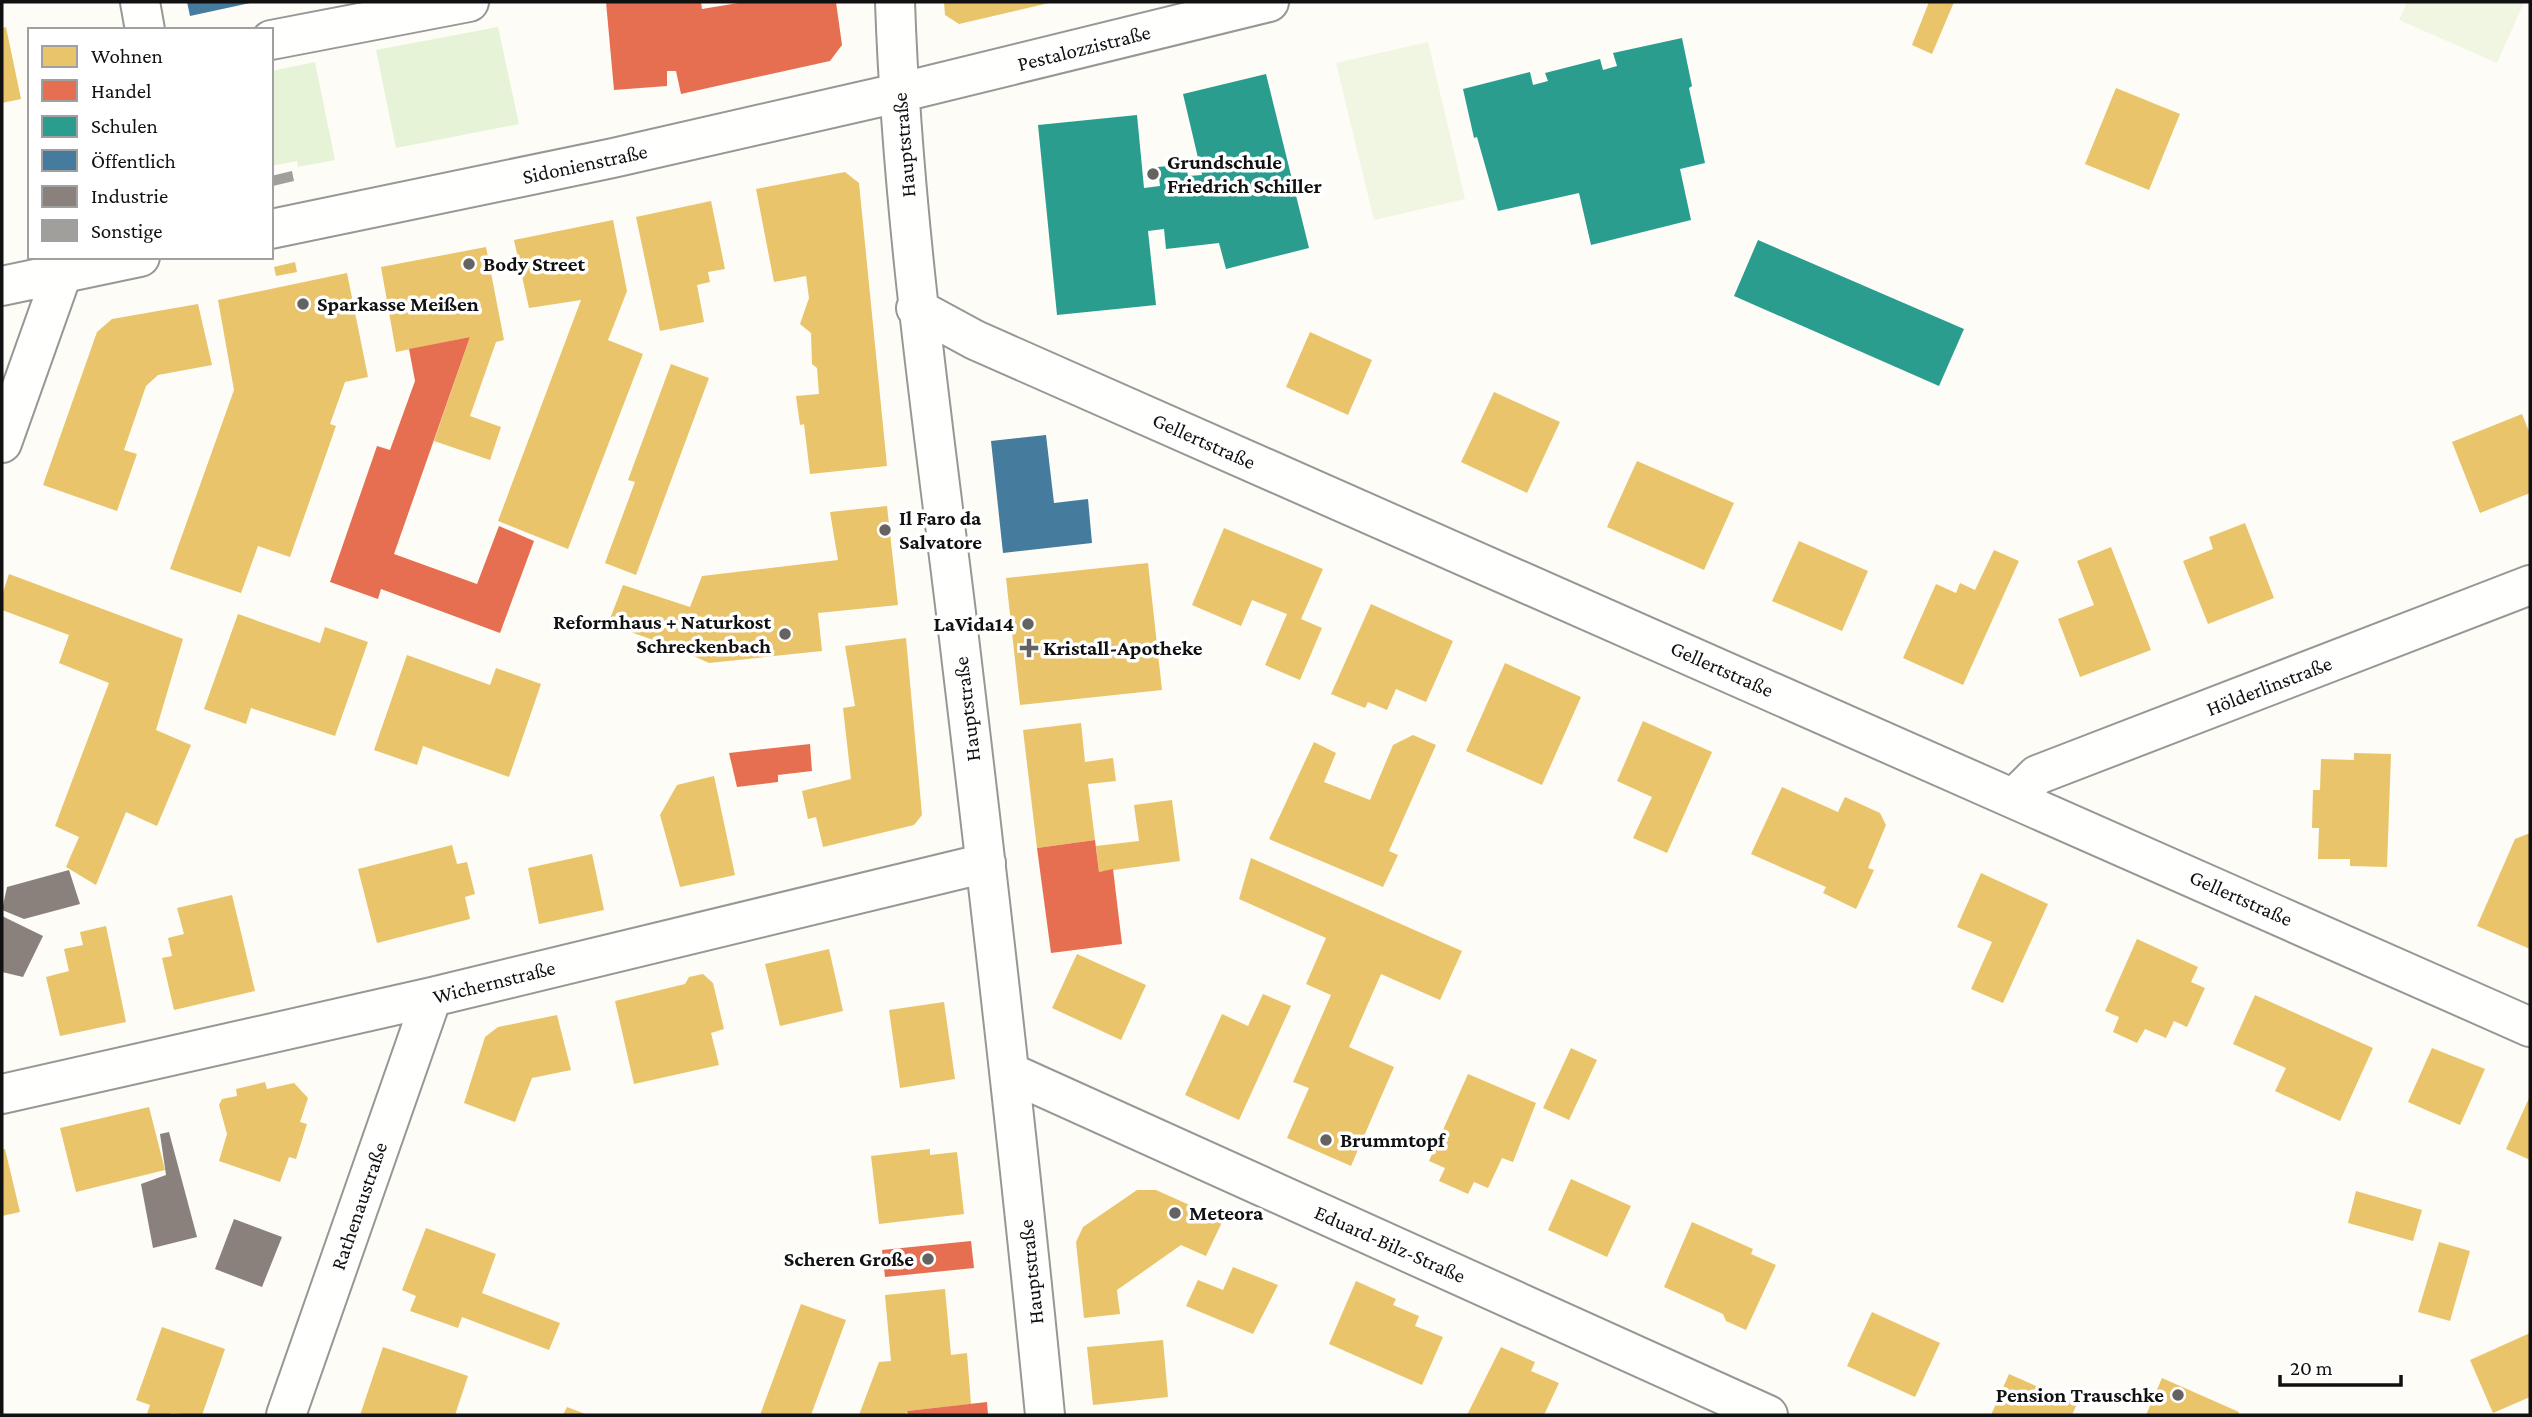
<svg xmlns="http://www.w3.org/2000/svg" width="2532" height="1417" font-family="'Crimson Pro',serif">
<rect width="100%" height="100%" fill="#fdfcf7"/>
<path fill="#e7f3d7" d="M498,27L519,124L396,148L376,50Z
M315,62L335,160L298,167L297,161L271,166V71Z"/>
<path fill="#f0f6e1" d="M2407,2H2524L2497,63L2399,20Z
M1428,42L1465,199L1374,220L1336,63Z"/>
<path fill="#e9c46a" d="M944,2H1049V3L959,24L945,15Z
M1929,2H1954L1932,54L1912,45Z
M6,27L21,99L2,103V28Z
M2116,88L2180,114L2149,190L2085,164Z
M845,172L859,183L887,466L810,474L804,424L800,425L796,396L819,394L817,368L812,364L811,333L800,324L809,298L806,276L774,282L756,189Z
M711,201L725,269L708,272L710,282L697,285L704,322L660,331L636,217Z
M613,220L627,291L608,340L643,354L568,549L498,521L581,300L529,308L514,240Z
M486,247L504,340L496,342L470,416L501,427L490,460L434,441L470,337L396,352L381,267Z
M295,262L297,272L276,276L274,267Z
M347,273L368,377L345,382L330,424L336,426L290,557L258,546L241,593L170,569L234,390L218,300Z
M198,304L212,365L158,375L146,386L124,450L137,454L117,511L43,485L97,332L112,319Z
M1310,332L1372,360L1348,415L1286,387Z
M671,364L709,378L636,575L605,563L635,482L628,480Z
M1494,392L1560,422L1527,493L1461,462Z
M2522,414L2530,434V493L2480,513L2452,442Z
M1637,461L1734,503L1704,570L1607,527Z
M887,506L898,605L818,613L822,651L709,663L676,648L608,624L623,585L690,607L702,576L838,560L830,512Z
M2245,523L2274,598L2208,624L2183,561L2213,549L2209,537Z
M1224,528L1323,569L1301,619L1322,628L1300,680L1265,665L1287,614L1252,600L1241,626L1192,605Z
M1799,541L1868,571L1842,631L1772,601Z
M2111,547L2151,650L2080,677L2058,619L2094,605L2077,561Z
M1994,550L2019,561L1963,685L1903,658L1936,584L1956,593L1960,583L1975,590Z
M1148,563L1162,690L1020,705L1006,578Z
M9,574L183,639L156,730L191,745L157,826L126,812L96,885L66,867L79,837L55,826L109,683L59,663L69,635L2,610V595Z
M1371,604L1453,641L1426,702L1396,689L1387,710L1368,702L1365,708L1331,694Z
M238,614L320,643L325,627L368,642L335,736L251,708L246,724L204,709Z
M906,638L922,815L914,825L823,847L816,817L808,819L802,791L851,779L843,708L855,706L845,646Z
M407,655L490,685L496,668L541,684L509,777L423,746L417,765L374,750Z
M1505,663L1581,697L1542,785L1466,751Z
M1643,721L1712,752L1667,853L1633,838L1652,797L1617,781Z
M1081,723L1085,762L1113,758L1116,781L1088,784L1095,840L1037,848L1023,730Z
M1413,735L1436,745L1389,851L1398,855L1383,887L1269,839L1314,742L1336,753L1324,782L1370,800L1393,745Z
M2354,753L2391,754L2387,867L2350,866V859H2318L2319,828H2312L2313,790H2320L2321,759L2354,760Z
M714,776L735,875L680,887L660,815L677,785Z
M1782,787L1838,812L1845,797L1880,813L1886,825L1868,868L1874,870L1856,909L1823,893L1826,887L1751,854Z
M1172,800L1180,861L1099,872L1096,846L1139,841L1134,805Z
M2530,833V949L2477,926L2515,839Z
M452,845L457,864L467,862L475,894L465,897L470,919L377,943L358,869Z
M592,854L604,910L539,924L528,868Z
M1251,858L1462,951L1440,1000L1381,974L1349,1047L1394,1067L1351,1166L1287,1138L1309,1088L1293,1082L1331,995L1306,984L1326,938L1239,899Z
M1981,873L2048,904L2003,1003L1971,989L1992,942L1957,927Z
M232,895L255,991L174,1010L162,958L172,956L168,938L184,934L177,908Z
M106,926L126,1022L60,1036L46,977L69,971L64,949L83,945L80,932Z
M2137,939L2198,967L2191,982L2205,988L2187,1027L2174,1021L2166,1038L2145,1029L2137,1043L2113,1032L2119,1017L2105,1011Z
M829,949L843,1011L780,1026L765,964Z
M1077,954L1146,985L1121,1040L1052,1008Z
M703,974L713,983L724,1029L711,1033L719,1065L634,1084L615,1001L685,984L689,977Z
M1263,994L1291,1006L1239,1120L1185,1095L1222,1014L1248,1026Z
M2255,995L2373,1048L2340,1121L2275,1091L2286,1068L2233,1044Z
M944,1002L955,1079L900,1088L889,1010Z
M557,1015L571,1070L532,1078L515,1122L464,1103L485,1037L498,1027Z
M1571,1048L1597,1060L1569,1120L1543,1108Z
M2432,1048L2485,1069L2460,1125L2408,1102Z
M1468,1074L1536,1103L1513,1162L1502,1158L1488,1188L1474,1182L1468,1194L1439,1181L1445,1168L1429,1161Z
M265,1082L267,1089L294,1083L308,1098L300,1122L307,1124L296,1159L289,1157L280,1182L219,1161L227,1134L219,1105L222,1099L237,1096L236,1089Z
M2530,1096V1160L2506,1149Z
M149,1107L165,1170L76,1192L60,1128Z
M2,1149H5L20,1212L2,1216Z
M930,1149V1155L957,1152L964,1214L879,1224L871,1156Z
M1571,1179L1631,1206L1607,1257L1548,1230Z
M1137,1190H1156L1223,1220L1206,1256L1181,1245L1117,1290L1120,1314L1084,1318L1076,1242L1083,1227Z
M2356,1191L2422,1210L2413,1241L2348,1223Z
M1692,1222L1753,1249L1751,1254L1776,1265L1746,1330L1726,1321L1723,1314L1664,1287Z
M426,1228L496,1254L482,1293L560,1323L549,1350L462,1317L458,1328L410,1311L416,1296L402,1290Z
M2439,1242L2470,1251L2450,1321L2418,1312Z
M1233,1267L1278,1285L1253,1334L1186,1306L1198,1280L1223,1290Z
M1356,1281L1396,1299L1393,1305L1419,1316L1415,1326L1443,1337L1422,1385L1329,1344Z
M945,1289L951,1355L967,1353L971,1404L907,1411L906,1415H859L879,1362L891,1361L885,1295Z
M801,1304L846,1320L811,1415H760Z
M1872,1312L1940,1343L1915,1397L1847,1366Z
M162,1327L225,1349L202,1415L171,1413L170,1415H150L147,1414L150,1405L136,1400Z
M2530,1333V1397L2493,1413L2470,1360Z
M1163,1340L1168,1397L1093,1405L1087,1347Z
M383,1347L468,1376L455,1415H360Z
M1501,1347L1535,1362L1531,1371L1559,1383L1544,1415H1467Z
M2009,1374L2077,1404L2072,1415H1991Z
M2162,1378L2239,1412L2238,1415H2146Z
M567,1407L588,1415H563Z"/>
<path fill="#e76f51" d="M606,2H701L702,9L744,2H836L842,45L830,61L681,94L676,71H667V86L614,90Z
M470,337L394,554L477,584L499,526L534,541L500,633L381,589L378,599L330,582L377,446L390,450L415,381L409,349Z
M810,744L812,771L778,775V782L737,787L729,753Z
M1095,840L1099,872L1113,869L1122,944L1051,953L1037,848Z
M971,1241L974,1268L885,1277L882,1250Z
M987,1402L988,1415H908L907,1411Z"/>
<path fill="#2a9d8f" d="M1682,38L1692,86L1689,88L1705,163L1680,169L1691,220L1591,245L1579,193L1498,211L1477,137L1474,138L1463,89L1530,72L1533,85L1548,81L1545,73L1600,59L1603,70L1617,66L1613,53Z
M1266,74L1309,248L1226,269L1219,243L1166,249L1164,229L1148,231L1156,305L1057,315L1038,125L1137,115L1144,188L1160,186L1158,167L1186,164L1188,176L1202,175L1183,94Z
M1758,240L1964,329L1939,386L1734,296Z"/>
<path fill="#457b9d" d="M187,2H250V3L190,16Z
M1046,435L1054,503L1088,499L1092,543L1003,553L991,441Z"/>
<path fill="#8a817c" d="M69,870L80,904L24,919L2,910L7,887Z
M2,916L43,936L23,977L2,972Z
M169,1132L197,1237L153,1248L141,1184L166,1175L160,1134Z
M234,1219L282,1237L262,1287L215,1269Z"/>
<path fill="#a19f9c" d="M292,171L294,181L273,186L271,176Z"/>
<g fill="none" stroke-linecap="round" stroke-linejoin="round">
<g stroke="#979795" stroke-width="42">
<path id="minor" d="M140,2L145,30
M895,2C902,207 931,409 956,613C988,880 1019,1147 1045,1415
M271,40L469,2
M271,229L613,158L898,93L1269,2
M2,286L140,257
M916,308L975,340L2530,1027
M2,443L62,274
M2014,798L2037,775L2530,585
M1011,1073L1768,1415
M2,1094L432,997L986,863
M286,1415L432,997"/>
</g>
<use href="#minor" stroke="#fffffe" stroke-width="38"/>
</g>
<g fill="#646362" stroke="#fff" stroke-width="2.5">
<circle cx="1153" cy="174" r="7"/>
<circle cx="469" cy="264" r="7"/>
<circle cx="303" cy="304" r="7"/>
<circle cx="885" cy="530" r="7"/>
<circle cx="1028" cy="624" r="7"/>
<circle cx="785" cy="634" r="7"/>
<path d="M1025.5 637.5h7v7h7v7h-7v7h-7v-7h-7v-7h7z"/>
<circle cx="1326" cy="1140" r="7"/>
<circle cx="1175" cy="1213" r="7"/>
<circle cx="928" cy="1259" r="7"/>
<circle cx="2178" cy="1395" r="7"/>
</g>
<g text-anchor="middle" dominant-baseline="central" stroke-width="7" stroke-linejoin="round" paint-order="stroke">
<g font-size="21" fill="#111" stroke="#fff">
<text transform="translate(1084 48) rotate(-14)">Pestalozzistraße</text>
<text transform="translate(904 145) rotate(-95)">Hauptstraße</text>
<text transform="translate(585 164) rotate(-12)">Sidonienstraße</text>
<text transform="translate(1204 441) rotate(24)">Gellertstraße</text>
<text transform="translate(1722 669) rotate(24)">Gellertstraße</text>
<text transform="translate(2269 686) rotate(-21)">Hölderlinstraße</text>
<text transform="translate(967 709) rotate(-97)">Hauptstraße</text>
<text transform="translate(2241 898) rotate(24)">Gellertstraße</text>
<text transform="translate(494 982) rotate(-14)">Wichernstraße</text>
<text transform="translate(359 1206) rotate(-71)">Rathenaustraße</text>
<text transform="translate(1390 1244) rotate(24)">Eduard-Bilz-Straße</text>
<text transform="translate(1031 1272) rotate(-96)">Hauptstraße</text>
</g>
<g font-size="21" font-weight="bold" fill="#111" stroke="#fff" text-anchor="start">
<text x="1167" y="162">Grundschule<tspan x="1167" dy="24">Friedrich Schiller</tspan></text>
<text x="483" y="264">Body Street</text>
<text x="317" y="304">Sparkasse Meißen</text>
<text x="899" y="518">Il Faro da<tspan x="899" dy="24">Salvatore</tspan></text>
<text x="771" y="622" text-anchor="end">Reformhaus + Naturkost<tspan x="771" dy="24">Schreckenbach</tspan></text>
<text x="1014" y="624" text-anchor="end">LaVida14</text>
<text x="1043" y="648">Kristall-Apotheke</text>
<text x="1340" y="1140">Brummtopf</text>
<text x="1189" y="1213">Meteora</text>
<text x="914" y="1259" text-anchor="end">Scheren Große</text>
<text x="2164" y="1395" text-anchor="end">Pension Trauschke</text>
</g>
</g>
<rect width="2532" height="1417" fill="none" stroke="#111111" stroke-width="7"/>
<rect x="28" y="28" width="245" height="231" fill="#ffffff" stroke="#a0a0a0" stroke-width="2"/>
<rect x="42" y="46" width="35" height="21" fill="#e9c46a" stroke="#a0a0a0" stroke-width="2"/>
<text x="91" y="63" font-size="21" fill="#111111">Wohnen</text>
<rect x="42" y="80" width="35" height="21" fill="#e76f51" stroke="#a0a0a0" stroke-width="2"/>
<text x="91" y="98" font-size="21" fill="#111111">Handel</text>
<rect x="42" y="116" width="35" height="21" fill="#2a9d8f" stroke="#a0a0a0" stroke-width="2"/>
<text x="91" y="133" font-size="21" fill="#111111">Schulen</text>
<rect x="42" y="150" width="35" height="21" fill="#457b9d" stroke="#a0a0a0" stroke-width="2"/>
<text x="91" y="168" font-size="21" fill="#111111">Öffentlich</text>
<rect x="42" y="186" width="35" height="21" fill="#8a817c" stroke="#a0a0a0" stroke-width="2"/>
<text x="91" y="203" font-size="21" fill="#111111">Industrie</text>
<rect x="42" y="220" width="35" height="21" fill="#a19f9c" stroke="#a0a0a0" stroke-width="2"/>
<text x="91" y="238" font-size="21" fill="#111111">Sonstige</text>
<path d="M2280 1375v10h121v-10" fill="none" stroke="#111111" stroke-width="3.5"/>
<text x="2290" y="1375" font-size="21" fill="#111111" stroke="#ffffff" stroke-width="5" paint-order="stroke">20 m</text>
</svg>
